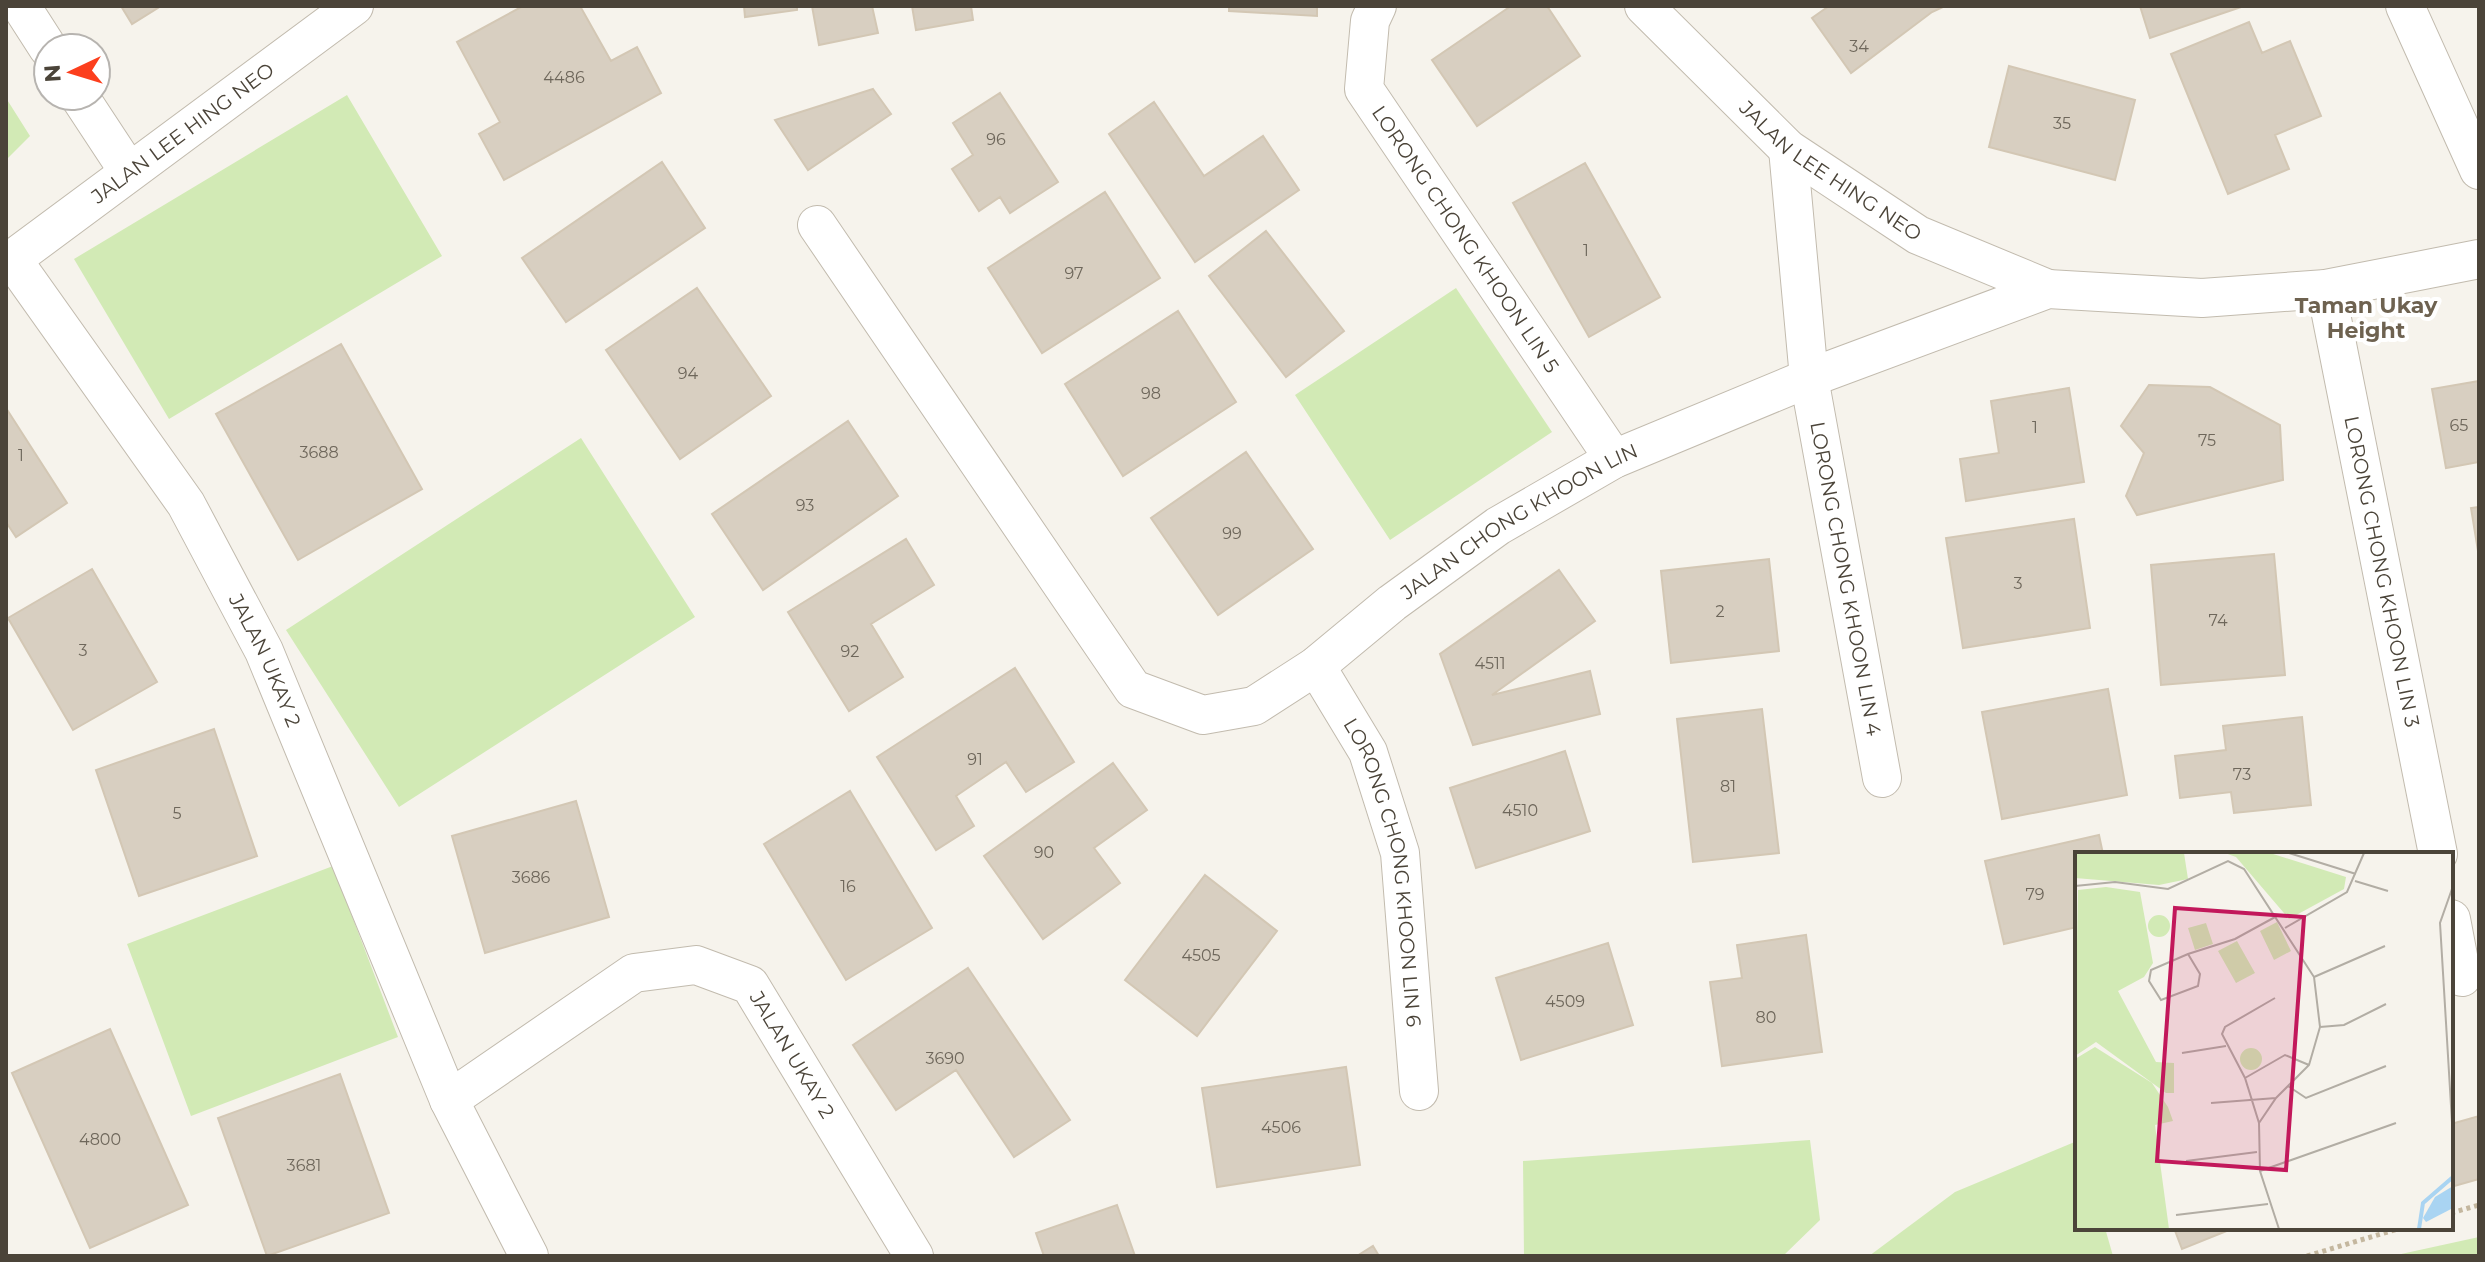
<svg xmlns="http://www.w3.org/2000/svg" width="2485" height="1262" font-family="Montserrat,sans-serif">
<rect width="100%" height="100%" fill="#f6f3ec"/>
<path fill="#d2eab5" d="M347,95L442,256L169,419L74,259Z
M6,98L30,136L6,160Z
M1456,288L1552,432L1390,540L1295,395Z
M581,438L695,617L399,807L286,630Z
M333,866L398,1037L191,1116L127,944Z
M1810,1140L1820,1220L1783,1256H1524L1523,1161Z
M2077,1141V1228H2105L2113,1256H1869L1955,1192Z
M2479,1237V1256H2392Z"/>
<path fill="#d8cfc1" stroke="#d3c7b4" stroke-width="2" d="M121,6H161L132,24Z
M523,6H580L611,61L637,47L661,93L504,180L479,134L500,122L457,42Z
M744,6H797V10L745,17Z
M812,6H872L878,33L819,45Z
M912,6H971L973,20L916,30Z
M1229,6H1317V16L1229,11Z
M1511,6H1547L1580,56L1477,126L1432,60Z
M1829,6H1945L1932,12L1851,73L1812,18Z
M2140,6H2244L2150,38Z
M2249,22L2262,53L2290,41L2321,116L2275,135L2289,169L2228,194L2171,54Z
M2009,66L2135,100L2115,180L1989,147Z
M873,89L891,114L808,170L775,120Z
M1000,93L1058,182L1010,213L1000,197L979,211L952,169L973,155L953,123Z
M1154,102L1204,176L1263,136L1299,190L1195,262L1109,134Z
M662,162L705,228L566,322L522,258Z
M1585,163L1660,297L1589,337L1513,203Z
M1105,192L1160,278L1042,353L988,268Z
M1266,231L1344,331L1286,377L1209,276Z
M697,288L771,396L680,459L606,350Z
M1178,311L1236,402L1123,476L1065,384Z
M341,344L422,489L298,560L216,414Z
M2479,381V462L2446,468L2432,389Z
M2149,385L2210,387L2280,425L2283,480L2137,515L2126,496L2144,453L2121,426Z
M2069,388L2084,482L1966,501L1960,459L1999,453L1991,401Z
M6,408L67,503L16,537L6,522Z
M848,421L898,496L763,590L712,514Z
M1246,452L1313,549L1218,615L1151,518Z
M2479,507V557L2471,508Z
M2074,519L2090,628L1963,648L1946,538Z
M906,539L934,585L871,624L903,677L849,711L788,612Z
M2274,554L2285,675L2161,685L2151,565Z
M1769,559L1779,651L1671,663L1661,571Z
M92,569L157,682L73,730L8,618Z
M1559,570L1595,621L1492,695L1590,671L1600,714L1473,745L1440,654Z
M1015,668L1074,762L1026,792L1006,762L956,796L974,826L936,850L877,757Z
M2108,689L2127,795L2002,819L1982,712Z
M1762,709L1779,853L1693,862L1677,719Z
M2302,717L2311,805L2234,813L2231,792L2180,798L2175,756L2226,750L2223,726Z
M214,729L257,856L139,896L96,770Z
M1565,751L1590,831L1476,868L1450,788Z
M1113,763L1147,810L1094,848L1120,883L1043,939L984,856Z
M850,791L932,928L846,980L764,844Z
M576,801L609,917L485,953L452,836Z
M2099,835L2103,854H2077V927L2004,944L1985,861Z
M1205,875L1277,931L1197,1036L1125,980Z
M1806,935L1822,1052L1722,1066L1710,982L1742,978L1737,945Z
M1608,943L1633,1025L1521,1060L1496,978Z
M968,968L1070,1120L1014,1157L956,1070L896,1110L853,1045Z
M110,1029L188,1205L90,1248L12,1073Z
M1346,1067L1360,1165L1217,1187L1202,1088Z
M340,1074L389,1213L267,1256L218,1118Z
M2479,1116V1179L2451,1187V1124Z
M1117,1205L1135,1256H1044L1036,1233Z
M2174,1228H2234L2182,1249Z
M1373,1246L1379,1256H1357Z"/>
<g fill="none" stroke-linecap="round" stroke-linejoin="round">
<g stroke="#c2bbae" stroke-width="40">
<g id="minor">
<path d="M21,6L48,48"/>
<path id="s1" d="M1377,6L1370,21L1364,89L1614,459"/>
<path id="s2" d="M1644,6L1788,149L1918,235L2048,289"/>
<path d="M2405,6L2479,170"/>
<path d="M79,96L129,172"/>
<path id="s3" d="M1788,149L1809,378L1882,778"/>
<path id="s4" d="M817,225L1133,689L1203,715L1254,706L1316,666L1392,603L1498,526L1614,459L1809,378L2048,289L2202,298L2326,289L2479,259"/>
<path id="s5" d="M12,259L186,504L264,651L449,1100L529,1256"/>
<path id="s6" d="M6,264L354,6"/>
<path id="s7" d="M2326,289L2438,854"/>
<path id="s8" d="M1316,666L1368,752L1400,853L1419,1091"/>
<path d="M2451,919L2462,977"/>
<path id="s9" d="M449,1100L634,973L696,965L750,985L914,1256"/>
</g>
</g>
<path stroke="#c4b79f" stroke-width="5" stroke-dasharray="4 4" stroke-linecap="butt" d="M2451,1213L2479,1205
M2307,1256L2401,1228"/>
<use href="#minor" stroke="#fff" stroke-width="38"/>
</g>
<g text-anchor="middle" dominant-baseline="central" stroke-width="8" stroke-linejoin="round" paint-order="stroke">
<g font-size="16" fill="#6e675b">
<text x="1859" y="46">34</text>
<text x="564" y="77">4486</text>
<text x="2062" y="123">35</text>
<text x="996" y="139">96</text>
<text x="1586" y="250">1</text>
<text x="1074" y="273">97</text>
<text x="688" y="373">94</text>
<text x="1151" y="393">98</text>
<text x="2459" y="425">65</text>
<text x="2035" y="427">1</text>
<text x="2207" y="440">75</text>
<text x="319" y="452">3688</text>
<text x="21" y="455">1</text>
<text x="805" y="505">93</text>
<text x="1232" y="533">99</text>
<text x="2018" y="583">3</text>
<text x="1720" y="611">2</text>
<text x="2218" y="620">74</text>
<text x="83" y="650">3</text>
<text x="850" y="651">92</text>
<text x="1490" y="663">4511</text>
<text x="975" y="759">91</text>
<text x="2242" y="774">73</text>
<text x="1728" y="786">81</text>
<text x="1520" y="810">4510</text>
<text x="177" y="813">5</text>
<text x="1044" y="852">90</text>
<text x="531" y="877">3686</text>
<text x="848" y="886">16</text>
<text x="2035" y="894">79</text>
<text x="1201" y="955">4505</text>
<text x="1565" y="1001">4509</text>
<text x="1766" y="1017">80</text>
<text x="945" y="1058">3690</text>
<text x="1281" y="1127">4506</text>
<text x="100" y="1139">4800</text>
<text x="304" y="1165">3681</text>
</g>
<g font-size="20" fill="#4b4439" stroke="#fff">
<text stroke="none"><textPath href="#s6" startOffset="220">JALAN LEE HING NEO</textPath></text>
<text stroke="none"><textPath href="#s2" startOffset="250">JALAN LEE HING NEO</textPath></text>
<text stroke="none"><textPath href="#s1" startOffset="266">LORONG CHONG KHOON LIN 5</textPath></text>
<text stroke="none"><textPath href="#s4" startOffset="1012">JALAN CHONG KHOON LIN</textPath></text>
<text stroke="none"><textPath href="#s7" startOffset="288">LORONG CHONG KHOON LIN 3</textPath></text>
<text stroke="none"><textPath href="#s3" startOffset="434">LORONG CHONG KHOON LIN 4</textPath></text>
<text stroke="none"><textPath href="#s5" startOffset="476">JALAN UKAY 2</textPath></text>
<text stroke="none"><textPath href="#s8" startOffset="222">LORONG CHONG KHOON LIN 6</textPath></text>
<text stroke="none"><textPath href="#s9" startOffset="426">JALAN UKAY 2</textPath></text>
</g>
<g font-size="22" font-weight="bold" fill="#6e6250" stroke="#fff">
<text x="2366" y="305">Taman Ukay<tspan x="2366" dy="25">Height</tspan></text>
</g>
</g>
<g transform="translate(2075 852)">
<rect width="378" height="378" fill="#f6f3ec"/>
<path d="M0,1H109L113,27L84,33L0,26ZM150,1H195L271,25L269,37L214,67L161,5ZM31,35L65,40L78,111L69,125L43,139L81,210L99,211V241H91L21,190L0,204L3,38ZM73 74a11 11 0 1 1 22 0a11 11 0 1 1-22 0ZM202,70L216,99L199,108L185,79ZM131,71L138,92L120,98L113,76ZM162,89L180,121L161,131L143,99ZM20,195L77,231L93,255L98,269L80,273L94,377H0V207ZM165 207a11 11 0 1 1 22 0a11 11 0 1 1-22 0Z" fill="#d2eab5"/>
<path d="M378,334V356L351,370L348,366L360,345Z" fill="#a9d4f2"/>
<path fill="none" stroke="#a9d4f2" stroke-width="4" d="M344,377L348,351L378,325"/>
<path fill="none" stroke="#b2ada4" stroke-width="2" d="M214,1L281,22M280,29L313,39M0,34L40,30L93,37L153,9L169,17L239,125L245,175L234,213L201,246L184,271M378,34L365,71L378,287M210,76L272,40L289,1M113,102L125,122L123,134L86,148L74,129L76,118L113,102L160,87L202,64M239,125L310,94M200,146L150,175L147,182L170,226L184,271L185,319L204,377M245,175L269,173L311,152M107,201L151,194M170,226L210,203L234,213M213,234L231,246L311,214M136,251L201,246M111,309L182,300M185,319L321,271M101,363L193,352"/>
<path fill="#c2185b" fill-opacity="0.15" stroke="#c2185b" stroke-width="4" d="M100,56L229,65L211,318L82,309Z"/>
<rect width="378" height="378" fill="none" stroke="#4b4439" stroke-width="4"/>
</g>
<rect width="2485" height="1262" fill="none" stroke="#4b4439" stroke-width="16"/>
<g transform="translate(72 72) rotate(266)"><circle r="38" fill="#ffffff" stroke="#b7b4b0" stroke-width="2"/>
<path d="M0-6L14 30L0 20L-14 30Z" fill="#fc3f1d"/>
<text y="-12" font-size="22" font-weight="bold" text-anchor="middle" fill="#4b4439">N</text>
</g>
</svg>
